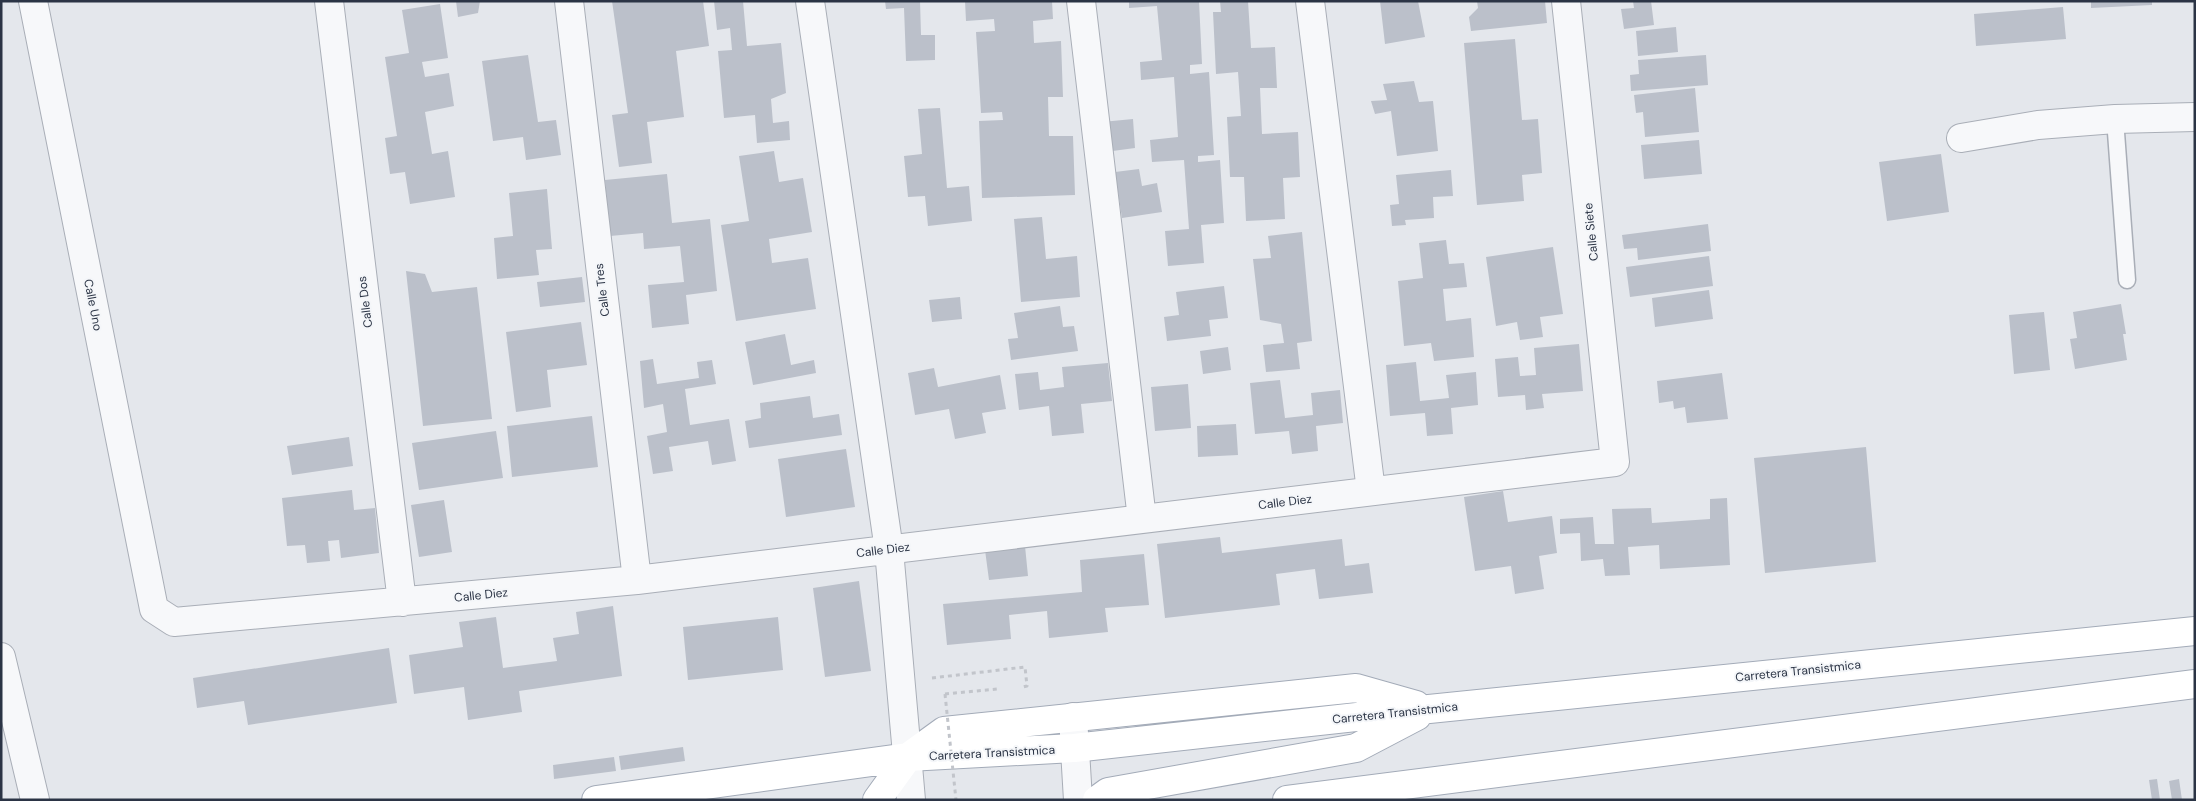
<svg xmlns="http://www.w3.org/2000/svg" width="2196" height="801" font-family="'DM Sans',sans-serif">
<rect width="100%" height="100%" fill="#e4e7ec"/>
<path fill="#bbc0ca" d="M456,1H480L478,13L458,17Z
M612,1H703L709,46L676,51L684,117L647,122L652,163L619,167L612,115L628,113Z
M714,1H743L747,46L781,43L786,93L771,99L773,123L789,121L790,140L757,143L755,115L724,118L718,51L732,50L730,28L717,30Z
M885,1H920L921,35H935V60L906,61L904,8L886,9Z
M965,1H1052L1053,19L1033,21L1034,43L1061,41L1063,97H1048L1049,136H1073L1075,195L982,198L979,121L1003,120L1002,112L981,113L976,32L995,31L994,19L966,21Z
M1129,1H1199L1202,64L1190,65V74L1209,72L1214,155L1198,156V162L1220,160L1224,223L1201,225L1204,263L1168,266L1165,231L1189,229L1184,160L1152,162L1150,140L1178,137L1174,77L1141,80L1140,62L1162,60L1157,6L1129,8Z
M1220,1H1248L1251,48L1275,47L1277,88H1260L1262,134L1298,132L1300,177L1283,178L1285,219L1246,221L1244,177H1230L1227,117L1241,116L1238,72L1216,74L1213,12H1221Z
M1380,1H1418L1425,37L1385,44Z
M1477,1H1545L1547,23L1471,31L1469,17L1478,8Z
M1633,1H1651L1654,25L1624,29L1621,9L1634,8Z
M2091,1H2152V5L2091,8Z
M440,4L448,58L422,62L425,77L449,73L454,106L425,112L432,154L448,151L455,197L410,204L405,172L390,174L385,138L397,136L385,57L409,53L402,10Z
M2063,7L2066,39L1976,46L1974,14Z
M1676,27L1678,52L1638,56L1636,31Z
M1515,39L1522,120L1538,119L1542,173L1522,175L1524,201L1477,205L1464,43Z
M528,55L538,122L556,120L561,155L526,160L523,137L493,141L482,61Z
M1706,55L1708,85L1631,91L1630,75L1639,74L1638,60Z
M1414,81L1419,102L1433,101L1438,151L1397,156L1391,111L1375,114L1371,101L1387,100L1383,84Z
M1695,88L1699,132L1645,137L1643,112L1636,113L1634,95Z
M940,108L947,188L969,186L972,221L928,226L925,196L908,197L904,156L922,154L918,109Z
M1133,119L1135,148L1105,152L1102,122Z
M1699,140L1702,174L1644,179L1641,145Z
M774,151L779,182L803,178L812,232L769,239L772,263L808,258L816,309L736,321L721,225L749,221L739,156Z
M1941,154L1949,212L1887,221L1879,162Z
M1139,169L1142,186L1157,183L1162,212L1122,218L1115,172Z
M1451,170L1453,196L1433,197L1434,218L1405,220L1406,225L1392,226L1390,205L1399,204L1396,175Z
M667,174L672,223L710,219L717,291L686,295L689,324L652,328L648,285L684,282L680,246L644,249L643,233L610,236L605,180Z
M547,189L552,249L536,250L539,275L497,279L494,238L513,236L509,193Z
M1042,217L1046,259L1077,256L1080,297L1021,302L1014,219Z
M1708,224L1711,251L1638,260L1637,248L1624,249L1622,235Z
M1302,232L1312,341L1297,343L1300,369L1266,372L1263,345L1284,343L1281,324L1260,320L1253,259L1271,258L1268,236Z
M1446,240L1449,264L1464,263L1467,287L1443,289L1446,321L1471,318L1474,357L1434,361L1431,343L1404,346L1398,281L1423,278L1419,243Z
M1553,247L1563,314L1540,317L1543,337L1520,340L1517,322L1496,326L1486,257Z
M1709,256L1713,286L1630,297L1626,267Z
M406,271L425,274L432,292L477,287L492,419L423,426Z
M582,277L585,302L540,307L537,282Z
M1224,286L1228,318L1209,320L1211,336L1167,341L1164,317L1179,315L1176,292Z
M1709,290L1713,319L1655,327L1652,298Z
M960,297L962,319L932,322L929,300Z
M2121,304L2126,334H2123L2127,360L2075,369L2070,339L2077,338L2073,312Z
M1060,306L1063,327L1074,326L1078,351L1011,360L1008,339L1018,338L1014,313Z
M2044,312L2050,370L2014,374L2009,315Z
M581,322L587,365L547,370L551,407L516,412L506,332Z
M785,334L791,365L814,360L816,373L753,385L745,342Z
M1579,344L1583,391L1542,394L1544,408L1526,410L1525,395L1498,397L1495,359L1518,357L1520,376L1536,375L1534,348Z
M1228,347L1231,370L1203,374L1200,351Z
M653,359L657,384L699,378L697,362L712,360L716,384L685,389L690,425L729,419L736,461L712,465L708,441L669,447L673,471L653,474L647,436L667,432L663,404L644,408L640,361Z
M1416,362L1420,401L1449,398L1446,375L1476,372L1478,405L1451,408L1453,434L1427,436L1425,413L1390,416L1386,365Z
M1108,363L1112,401L1081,404L1084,433L1052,436L1049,406L1019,410L1015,374L1038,372L1040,390L1064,387L1062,367Z
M934,368L938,387L1000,375L1006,409L982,413L986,433L955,439L949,409L915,415L908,373Z
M1722,373L1728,419L1687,423L1685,407L1674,409L1673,401L1659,403L1657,381Z
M1280,380L1285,418L1313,415L1311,393L1340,390L1343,423L1316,426L1318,451L1292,454L1289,431L1255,434L1250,383Z
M1188,384L1191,428L1155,431L1151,387Z
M810,396L813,418L839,414L842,435L749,448L745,421L761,418L760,403Z
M592,416L598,467L512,477L507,426Z
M1236,424L1238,455L1198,457L1197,426Z
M496,431L503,478L419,490L412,443Z
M349,437L353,466L292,475L287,446Z
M1866,447L1876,562L1765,573L1754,458Z
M846,449L855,507L786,517L778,459Z
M352,490L354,510L375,508L379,553L341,558L339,540L328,541L330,561L307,563L305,545L287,546L282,498Z
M1503,491L1508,522L1552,516L1557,553L1539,556L1544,589L1515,594L1511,566L1475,571L1464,497Z
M1727,498L1730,565L1660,569L1659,545L1628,547L1630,575L1605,576L1603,559L1581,561L1580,533L1560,534V519L1593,517L1595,544H1614L1612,509L1651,508L1652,523L1710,519V499Z
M444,500L452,552L419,557L411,505Z
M1220,537L1222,553L1342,539L1345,566L1369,563L1373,593L1319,599L1315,569L1276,574L1280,605L1165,618L1157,544Z
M1025,546L1028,576L989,580L985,550Z
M1144,554L1149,605L1105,608L1108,632L1049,638L1047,611L1009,615L1011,639L947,645L943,604L1082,592L1080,560Z
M859,581L871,671L825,677L813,588Z
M613,606L622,676L519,691L522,712L468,720L464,687L414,694L409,655L463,647L459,622L496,617L503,668L557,661L553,638L579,634L576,612Z
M778,617L783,670L688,680L683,627Z
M389,648L397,703L248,725L244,701L197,708L193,678Z
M683,747L685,761L621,770L619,756Z
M614,757L616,771L554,779L553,765Z
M2157,779L2160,800H2152L2149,780Z
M2179,779L2182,800H2172L2169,781Z"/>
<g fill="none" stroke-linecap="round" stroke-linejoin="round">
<g stroke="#a9aeb7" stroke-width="19">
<path id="lane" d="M2115,119L2127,280"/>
</g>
<g stroke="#a9aeb7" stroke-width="30">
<path id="street" d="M33,1L154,609L174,622L637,580L1615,462L1566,1
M329,1L402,602
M569,1L637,580
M810,1L889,550L911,800
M1081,1L1142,519
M1310,1L1371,491
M1961,138L2038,125L2115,119L2195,117
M1,657L35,800
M1073,717L1078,800"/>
</g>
<g stroke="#a3abb8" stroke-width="30">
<path id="primary" d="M596,800L908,757L1074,748L1429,709L2195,631
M877,800L908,757L944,731L1356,688L1416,705
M1097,800L1108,792L1356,748L1417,716
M1287,800L2195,684"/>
</g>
<path stroke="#c2c5cb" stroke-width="3" stroke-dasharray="4 4" stroke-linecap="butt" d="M932,678L1025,667L1027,686L1023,687
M945,694L997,689"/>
<use href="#lane" stroke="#f7f8fa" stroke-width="16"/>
<use href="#street" stroke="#f7f8fa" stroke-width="28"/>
<use href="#primary" stroke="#fff" stroke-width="28"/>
<path stroke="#c2c5cb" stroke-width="3" stroke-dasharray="4 4" stroke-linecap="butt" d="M945,694L956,800"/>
</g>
<g text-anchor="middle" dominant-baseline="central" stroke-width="4" stroke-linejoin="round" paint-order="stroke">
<g font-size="12" fill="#2b3445" stroke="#f4f6f9">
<text transform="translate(1591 232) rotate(-96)">Calle Siete</text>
<text transform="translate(602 290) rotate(-97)">Calle Tres</text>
<text transform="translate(365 302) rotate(-97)">Calle Dos</text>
<text transform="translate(93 305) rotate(79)">Calle Uno</text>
<text transform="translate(1285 502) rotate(-7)">Calle Diez</text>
<text transform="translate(883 550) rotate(-7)">Calle Diez</text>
<text transform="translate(481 595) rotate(-6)">Calle Diez</text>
<text transform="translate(1798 671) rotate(-6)">Carretera Transistmica</text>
<text transform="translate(1395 713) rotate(-6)">Carretera Transistmica</text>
<text transform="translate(992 753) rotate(-3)">Carretera Transistmica</text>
</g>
</g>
<rect width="2196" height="801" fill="none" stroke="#2b3445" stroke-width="5"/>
</svg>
